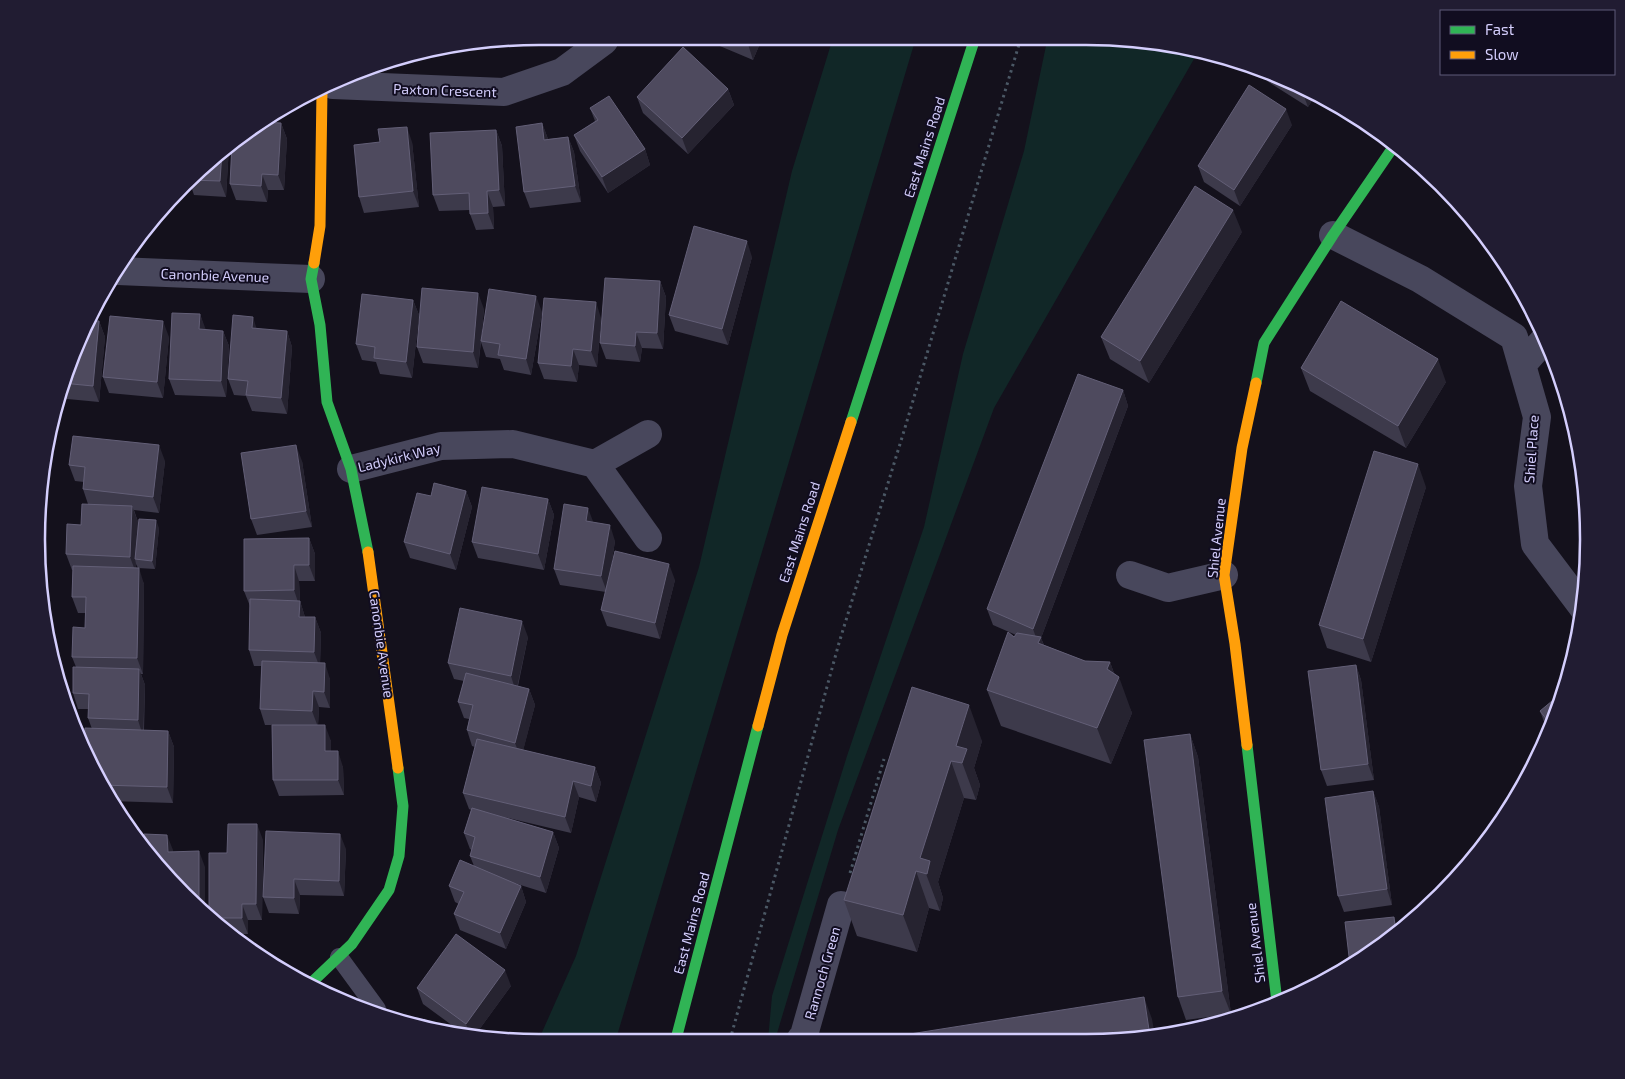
<svg xmlns="http://www.w3.org/2000/svg" width="1625" height="1079" font-family="'Exo 2',sans-serif">
<rect width="100%" height="100%" fill="#14111c"/>
<path fill="#112727" d="M832,41H915L616,1039H539L576,956L699,567L792,171Z
M1047,41H1151L1198,52L994,408L838,830L775,1040H768L772,996L847,756L924,527L963,354L1024,151Z"/>
<g fill="none" stroke-linecap="round" stroke-linejoin="round">
<path stroke="#4b5865" stroke-width="3" stroke-dasharray="2.5 4" stroke-linecap="butt" d="M850,873L884,759
M730,1040L839,643L904,431L1020,41"/>
<path stroke="#48475c" stroke-width="18" d="M339,957L377,1009V1014"/>
<path stroke="#48475c" stroke-width="28" d="M333,85L504,92L562,72L604,41
M1333,235L1420,279L1514,337L1537,417L1528,486L1535,544L1584,609
M118,271L311,279
M1522,365L1545,339
M595,464L648,538
M351,469L441,446L513,444L595,464L648,434
M1130,575L1168,588L1224,575
M800,1040L804,1035L841,905"/>
<path stroke="#30b455" stroke-width="11" d="M314,263L311,279L320,325L327,402L351,469L368,552
M1256,383L1264,343L1333,235L1394,146
M851,422L974,41
M1247,745L1277,1002
M309,985L352,944L389,890L399,856L403,806L398,768
M676,1039L758,726"/>
<path stroke="#ff9f0a" stroke-width="11" d="M314,263L320,226L322,91
M368,552L398,768
M758,726L782,635L851,422
M1247,745L1235,644L1224,575L1242,448L1256,383"/>
</g>
<path fill="#3d3a4b" d="M708,41H761L753,60Z
M1263,70L1308,88L1316,94L1308,107L1267,81Z
M728,89L734,105L688,154L643,113L637,97Z
M590,108L645,149L650,165L608,193L580,151L574,135L595,121Z
M281,123L287,139L284,190H268L267,202L236,200L230,184Z
M542,123L548,139L568,137L574,152L581,202L530,208L524,192Z
M1292,125L1240,206L1204,182L1198,166Z
M496,130L502,146L505,206L493,207L494,229L476,230L470,214V210L439,211L433,195Z
M380,142H412L419,207L364,213L359,197Z
M229,146L226,197L194,195L190,183H185Z
M1422,166L1456,203L1427,183L1421,167Z
M1242,232L1149,383L1110,359L1101,337Z
M752,257L728,345L675,331L669,315Z
M660,281L666,297L663,349L642,348L640,362L606,359L600,343Z
M413,300L419,315L412,378L380,374L376,362L362,360L356,344Z
M484,309L481,338L542,312L531,375L504,370L500,359L486,357L481,342L478,368L423,363L417,347Z
M200,314L205,330L223,331L229,346L226,397L175,395L169,379Z
M601,318L597,367L579,365L577,382L544,379L538,363Z
M99,321L105,337L99,402L57,398L74,347Z
M257,329L287,331L292,347L287,414L252,411L246,396L234,395L228,379Z
M169,337L163,398L109,393L103,377Z
M1301,368L1446,382L1406,448L1310,391Z
M1123,390L1128,406L1041,638L1044,645L1085,661L1110,662L1114,673L1132,713L1111,764L1001,726L987,690L1016,635L993,625L987,609Z
M165,461L159,513L134,510L138,522L159,528L155,569L138,568L136,564V568L144,584L143,674H141L145,685L144,730L168,731L174,747L173,803L110,801L104,791L84,744L92,729L88,718V709H78L73,693L76,667L72,657L85,628L86,613H78L72,597L73,570H72L66,554L81,525L88,504L83,489L84,482L75,481L69,465Z
M302,461L312,527L257,535L251,519Z
M1426,487L1371,662L1327,648L1319,625Z
M466,491L472,507L456,570L410,558L404,542L431,496Z
M548,499L554,515L544,570L478,558L472,542Z
M593,522L615,541L610,573L675,580L660,639L607,626L601,610L606,592L560,585L554,569Z
M309,538L315,554V581H299L300,601L305,617H315L321,633L320,663L330,679V708L319,707L318,725L331,741V751L343,767L344,795L279,796L273,780L272,725H265L260,709L261,666H254L249,650L250,606L244,591Z
M528,637L518,686L529,689L535,705L523,750L595,767L601,783L596,802L579,797L571,833L504,817L553,832L559,848L546,893L514,883L521,886L526,902L506,949L460,930L454,914L459,904L455,902L449,886L474,866L470,856L472,850L470,849L464,833L471,810L469,809L463,793L475,747L472,746L467,730L469,719L464,718L458,702L464,681L454,679L448,663Z
M1356,665L1361,680L1374,780L1327,786L1321,770Z
M912,687L982,741L974,768L980,785L976,800L964,798L938,882L943,898L940,911L929,908L917,952L857,936L844,900Z
M1562,702L1549,730L1546,727L1540,711Z
M1190,734L1198,757L1231,1014L1186,1020L1178,997Z
M1373,791L1379,807L1392,905L1344,912L1338,896Z
M263,840L262,920H248V934H232L209,918L227,853Z
M346,849L344,896L300,895L299,914L269,913L263,897Z
M511,986L473,1038L468,1037L423,1004L417,988Z"/>
<path fill="#262330" d="M749,41H761L753,60L748,44Z
M1305,87L1316,94L1308,107L1302,91Z
M728,89L734,105L688,154L682,138Z
M1286,109L1292,125L1240,206L1234,190Z
M281,123L287,139L284,190L278,175Z
M542,123L548,139L544,140Z
M407,127L412,142L419,207L413,191Z
M496,130L502,146L505,206L499,190Z
M568,137L574,152L581,202L575,186Z
M229,146L226,197L220,181L222,152Z
M645,149L650,165L608,193L602,177Z
M262,174L268,190L267,202L261,186Z
M487,191L493,207L494,229L488,213Z
M1233,210L1242,232L1149,383L1140,361Z
M747,241L752,257L728,345L722,329Z
M660,281L666,297L663,349L657,333Z
M478,293L484,309L478,368L473,352Z
M536,296L542,312L531,375L526,359Z
M413,300L419,315L412,378L406,362Z
M596,302L601,318L597,367L591,351Z
M200,314L206,330L199,329Z
M253,317L258,333L252,328Z
M99,321L105,337L99,402L93,386Z
M163,321L169,337L163,398L157,382Z
M223,331L229,346L226,397L221,381Z
M287,331L292,347L287,414L281,398Z
M636,332L642,348L640,362L635,346Z
M573,349L579,365L577,382L571,366Z
M1438,359L1446,382L1406,448L1398,426Z
M1123,390L1128,406L1041,638L1054,673L1038,643L1033,629Z
M159,445L165,461L159,513L153,497Z
M296,445L302,461L312,527L306,511Z
M1418,464L1426,487L1371,662L1363,639Z
M466,491L472,507L456,570L450,554Z
M548,499L554,515L544,570L538,554Z
M132,506L138,522L135,559L136,564V573L130,557Z
M588,508L594,524L586,521Z
M156,520L159,528L155,569L152,561Z
M610,525L615,541L607,592L601,576Z
M309,538L315,554V581L309,565Z
M669,564L675,580L660,639L655,623Z
M294,565L299,581L300,601L305,617V633L299,617V605L294,590Z
M139,568L144,584L143,674L137,658Z
M315,617L321,633L320,668L314,652Z
M522,621L528,637L516,692L511,676Z
M1110,662L1117,682L1119,677L1132,713L1111,764L1097,728L1107,669Z
M325,663L330,679V708L324,692Z
M1356,665L1361,680L1374,780L1368,764Z
M139,669L145,685L143,736L138,720Z
M529,689L535,705L521,759L515,743Z
M313,691L319,707L318,727L312,711Z
M969,705L982,741L974,768L980,785L976,800L956,746Z
M325,725L331,741V767L325,751Z
M168,731L174,747L173,803L167,787Z
M1190,734L1198,757L1231,1014L1222,991Z
M338,751L343,767L344,795L338,780Z
M951,761L964,798L938,882L943,898L940,911L920,858Z
M595,767L601,783L596,802L591,786Z
M573,781L579,797L571,833L565,817Z
M1373,791L1379,807L1392,905L1387,889Z
M257,824L263,840L262,920L256,904Z
M553,832L559,848L546,893L540,877Z
M340,834L346,849L344,896L339,881Z
M167,835L173,850V867L168,852Z
M199,851L205,867V915L199,909Z
M916,871L929,908L917,952L903,915Z
M294,879L300,895L299,914L294,898Z
M521,886L526,902L506,949L500,933Z
M242,904L248,920V934L242,918Z
M1394,917L1399,932L1396,935Z
M505,970L511,986L473,1038H471L466,1024Z
M1144,997L1152,1019L1155,1036H1150Z"/>
<path fill="#4e4a5e" stroke="#635f77" d="M740,41H749L748,44Z
M683,47L728,89L682,138L637,97Z
M1279,76L1305,87L1302,91Z
M1249,85L1286,109L1234,190L1198,166Z
M609,96L645,149L602,177L574,135L598,120L590,108Z
M259,122L281,123L278,175L262,174L261,186L230,184L232,144Z
M542,123L544,140L568,137L575,186L524,192L516,127Z
M407,127L413,191L359,197L354,145L380,142L378,129Z
M496,130L499,190L487,191L488,213L470,214L469,193L433,195L430,133Z
M222,152L220,181L189,180Z
M1195,186L1233,210L1140,361L1101,337Z
M694,226L747,241L722,329L669,315Z
M605,278L660,281L657,333L636,332L635,346L600,343Z
M422,288L478,293L473,352L417,347Z
M489,289L536,296L526,359L498,355L500,344L481,341Z
M362,294L413,300L406,362L374,358L375,347L356,344Z
M544,298L596,302L591,351L573,349L571,366L538,363Z
M1341,301L1438,359L1398,426L1301,368Z
M172,313L200,314L199,329L223,331L221,381L169,379Z
M233,315L253,317L252,328L287,331L281,398L246,395L248,381L228,379Z
M110,316L163,321L157,382L103,377Z
M90,321H99L93,386L62,383L74,347Z
M1078,374L1123,390L1033,629L987,609Z
M73,436L159,445L153,497L83,489L85,467L69,465Z
M296,445L306,511L251,519L241,453Z
M1374,451L1418,464L1363,639L1319,625Z
M434,483L466,491L450,554L404,542L417,493L431,496Z
M482,487L548,499L538,554L472,542Z
M82,504L132,506L130,557L66,554L67,524L81,525Z
M564,504L588,508L586,521L610,525L601,576L554,569Z
M139,519L156,520L152,561L135,559Z
M309,538V565H294V590L244,591V539Z
M615,551L669,564L655,623L601,610Z
M73,566L139,568L137,658L72,657L73,627L85,628L86,597H72Z
M250,599L300,601L299,617H315L314,652L249,650Z
M460,608L522,621L511,676L448,663Z
M1008,632L1014,637L1017,633L1041,637L1038,643L1085,661L1110,662L1107,669L1119,677L1097,728L987,690Z
M262,661L325,663L324,692L313,691L312,711L260,709Z
M1356,665L1368,764L1321,770L1308,671Z
M73,667L139,669L138,720L88,718L89,694L73,693Z
M466,673L529,689L515,743L467,730L473,705L458,702Z
M912,687L969,705L956,746L967,749L962,763L951,761L920,858L930,861L927,874L916,871L903,915L844,900Z
M1564,691L1562,702L1551,725L1540,711Z
M272,725H325V751H338V780H273Z
M85,728L168,731L167,787L101,785L84,744Z
M1190,734L1222,991L1178,997L1144,740Z
M477,739L595,767L591,786L573,781L565,817L463,793Z
M1373,791L1387,889L1338,896L1325,798Z
M472,808L553,832L540,877L470,856L475,837L464,833Z
M228,824H257L256,904H242V918H209V853H227Z
M266,831L340,834L339,881L294,879V898L263,897Z
M144,834L167,835L168,852L199,851V909L144,850Z
M460,860L521,886L500,933L454,914L464,892L449,886Z
M1394,917L1396,935L1392,939L1350,965L1345,922Z
M456,934L505,970L466,1024L417,988Z
M1144,997L1150,1036L1118,1042L872,1040Z
M424,1019L439,1032L417,1027Z"/>
<g text-anchor="middle" dominant-baseline="central" stroke-width="4" stroke-linejoin="round" paint-order="stroke">
<g font-size="14" fill="#d4cefd" stroke="#110d20">
<text transform="translate(445 90) rotate(2)">Paxton Crescent</text>
<text transform="translate(924 147) rotate(-72)">East Mains Road</text>
<text transform="translate(215 275) rotate(2)">Canonbie Avenue</text>
<text transform="translate(1531 449) rotate(-86)">Shiel Place</text>
<text transform="translate(399 457) rotate(-14)">Ladykirk Way</text>
<text transform="translate(799 532) rotate(-72)">East Mains Road</text>
<text transform="translate(1216 538) rotate(-84)">Shiel Avenue</text>
<text transform="translate(382 644) rotate(82)">Canonbie Avenue</text>
<text transform="translate(691 923) rotate(-75)">East Mains Road</text>
<text transform="translate(1255 943) rotate(-97)">Shiel Avenue</text>
<text transform="translate(822 973) rotate(-74)">Rannoch Green</text>
</g>
</g>
<path d="M0 0H1625V1079H0ZM539 45H1086A494 494 0 0 1 1580 539V540A494 494 0 0 1 1086 1034H539A494 494 0 0 1 45 540V539A494 494 0 0 1 539 45Z" fill="#211c32" fill-rule="evenodd"/>
<path fill="none" stroke="#d4cefd" stroke-width="2.5" d="M539 45H1086A494 494 0 0 1 1580 539V540A494 494 0 0 1 1086 1034H539A494 494 0 0 1 45 540V539A494 494 0 0 1 539 45Z"/>
<rect x="1440" y="10" width="175" height="65" fill="#110d20" stroke="#5f5a78"/>
<rect x="1450" y="26" width="25" height="8" fill="#30b455" stroke="#5f5a78"/>
<text x="1485" y="35" font-size="15" fill="#d4cefd">Fast</text>
<rect x="1450" y="51" width="25" height="8" fill="#ff9f0a" stroke="#5f5a78"/>
<text x="1485" y="60" font-size="15" fill="#d4cefd">Slow</text>
</svg>
